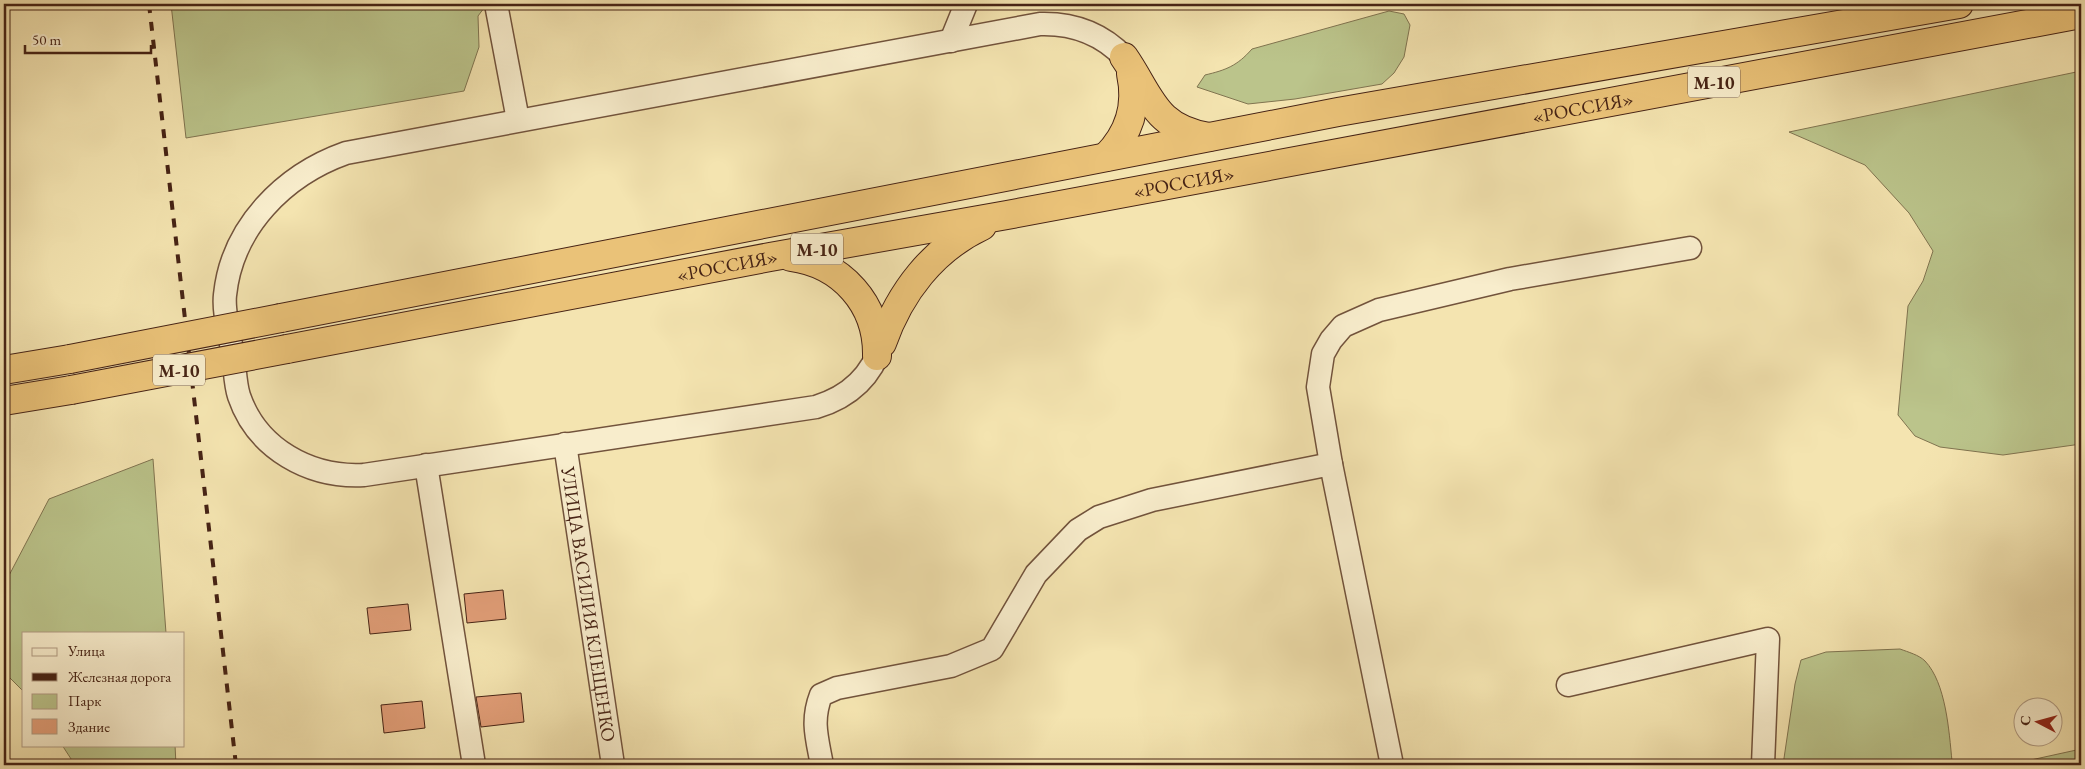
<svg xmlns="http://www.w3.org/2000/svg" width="2085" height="769" font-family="'EB Garamond',serif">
<rect width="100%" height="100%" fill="#f4e4b0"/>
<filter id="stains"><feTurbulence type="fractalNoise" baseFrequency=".004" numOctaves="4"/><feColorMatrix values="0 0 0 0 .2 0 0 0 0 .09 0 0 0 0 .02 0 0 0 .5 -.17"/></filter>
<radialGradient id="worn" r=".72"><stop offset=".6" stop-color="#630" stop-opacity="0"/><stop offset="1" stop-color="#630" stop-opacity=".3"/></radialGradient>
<path fill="#bbc48b" stroke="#807450" d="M171,4H487L478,16L479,47L464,91L186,138Z
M1389,11L1404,14L1410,25L1404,57L1394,73L1382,84L1295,99L1248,104L1197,87L1205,75C1226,70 1237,66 1252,49Z
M2081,71V444L2003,455L1940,447L1915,436L1898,415L1908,306L1923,281L1933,251L1909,213L1865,165L1789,132Z
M153,459L166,633H24V692L4,672V585L49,499Z
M1900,649C1908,652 1919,655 1925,661C1946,683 1949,731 1952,761L1963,765H1783L1795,684L1801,660L1826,652Z
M62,745H175L176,765H75Z
M2081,749V765H2008Z"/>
<path fill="#e39f79" stroke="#462315" d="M503,590L506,619L467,623L464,594Z
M408,604L411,630L370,634L367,608Z
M521,693L524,722L481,727L476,697Z
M422,701L425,728L384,733L381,705Z"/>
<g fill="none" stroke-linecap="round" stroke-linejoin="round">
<g stroke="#72533c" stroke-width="25">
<g id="minor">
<path d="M496,4L518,120"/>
<path d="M951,41L966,4"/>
<path d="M882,343C872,376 849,397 816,407L364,475C310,478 257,449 239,396C235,384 235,368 233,355C230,337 223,312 225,295C232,227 284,175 346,153L1040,24C1073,23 1101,33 1124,57"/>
<path id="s1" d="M565,444L613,765"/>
<path d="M1331,464L1318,387L1323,354L1331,340L1343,326L1379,310L1510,279L1690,248"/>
<path d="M426,465L474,765"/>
<path d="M1568,685L1768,639L1763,765"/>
<path d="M822,765C817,738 811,721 821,695L837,688L951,666L992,649L1036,574L1078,530L1099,517L1152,500L1331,464L1392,765"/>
</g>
</g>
<g stroke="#462315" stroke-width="30">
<g id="highway">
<path d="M1124,57C1151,96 1154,128 1209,137"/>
<path d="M1106,157C1129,134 1138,106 1131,74"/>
<path d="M791,257C842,264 878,304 877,356"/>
<path d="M281,318L1338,112L1959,4"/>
<path d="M882,343C900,292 933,249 982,226"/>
<path id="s2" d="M287,349L770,257L1007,215L2081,14"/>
<path d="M4,370L70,359"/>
<path d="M4,401L71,390"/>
</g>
</g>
<use href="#minor" stroke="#f8edcc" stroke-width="22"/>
<use href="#highway" stroke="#eac278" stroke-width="28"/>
<path stroke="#462315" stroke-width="4" stroke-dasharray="9 9" stroke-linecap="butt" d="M149,4L236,765"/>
<g stroke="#462315" stroke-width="30" stroke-linecap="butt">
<path id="highway-bridge" d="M70,359L281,318
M71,390L287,349"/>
</g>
<use href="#highway-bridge" stroke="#eac278" stroke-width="28"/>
</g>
<g text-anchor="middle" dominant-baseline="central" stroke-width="4.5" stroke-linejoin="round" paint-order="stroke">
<g fill="#f8edcc" stroke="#7b604c" stroke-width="1">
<rect x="1688" y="66.5" width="52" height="31" rx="4"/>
<rect x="791" y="233.5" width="52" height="31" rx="4"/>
<rect x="153" y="354.5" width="52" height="31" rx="4"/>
</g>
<g font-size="18" font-weight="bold" fill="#462315">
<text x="1714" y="82">М-10</text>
<text x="817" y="249">М-10</text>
<text x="179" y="370">М-10</text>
</g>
<g font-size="19" fill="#462315" stroke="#f8edcc">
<text stroke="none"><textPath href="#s2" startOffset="1318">«РОССИЯ»</textPath></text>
<text stroke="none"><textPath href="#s2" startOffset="912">«РОССИЯ»</textPath></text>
<text stroke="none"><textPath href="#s2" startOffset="448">«РОССИЯ»</textPath></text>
<text stroke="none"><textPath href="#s1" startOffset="162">УЛИЦА ВАСИЛИЯ КЛЕЩЕНКО</textPath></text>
</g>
</g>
<rect width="2085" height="769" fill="none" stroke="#f4e4b0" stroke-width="20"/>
<rect x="5" y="5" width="2075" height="759" fill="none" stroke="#462315" stroke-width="2.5"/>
<rect x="10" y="10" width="2065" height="749" fill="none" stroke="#462315"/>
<rect x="22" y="632" width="162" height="115" fill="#f8edcc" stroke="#b19c83"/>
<rect x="32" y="648" width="25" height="8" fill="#f8edcc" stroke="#b19c83"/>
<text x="68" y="656" font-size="15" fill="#462315">Улица</text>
<rect x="32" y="673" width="25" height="8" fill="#462315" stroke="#b19c83"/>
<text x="68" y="682" font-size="15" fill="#462315">Железная дорога</text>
<rect x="32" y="694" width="25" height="15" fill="#bbc48b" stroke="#b19c83"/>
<text x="68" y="706" font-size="15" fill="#462315">Парк</text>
<rect x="32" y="719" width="25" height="15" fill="#e39f79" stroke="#b19c83"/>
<text x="68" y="732" font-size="15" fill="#462315">Здание</text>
<g transform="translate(2038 722) rotate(276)"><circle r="24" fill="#f8edcc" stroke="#b19c83"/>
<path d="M0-4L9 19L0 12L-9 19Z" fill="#8f2418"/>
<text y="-8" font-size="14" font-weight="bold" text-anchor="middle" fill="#462315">С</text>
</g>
<path d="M25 45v8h126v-8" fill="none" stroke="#462315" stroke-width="2.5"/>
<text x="32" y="45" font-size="15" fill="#462315" stroke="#f8edcc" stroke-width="4" paint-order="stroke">50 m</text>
<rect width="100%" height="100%" filter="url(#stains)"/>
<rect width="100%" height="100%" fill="url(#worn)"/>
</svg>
